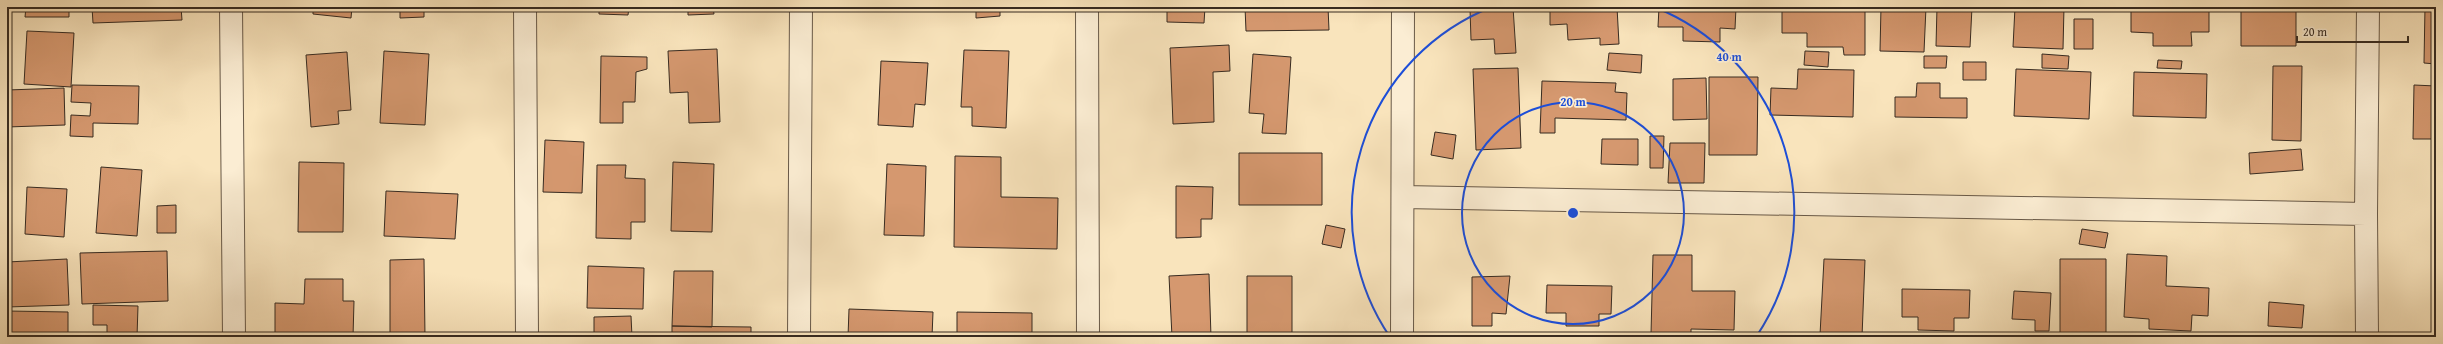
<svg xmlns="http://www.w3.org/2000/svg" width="2443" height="344" font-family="'Gentium Book Plus',serif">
<rect width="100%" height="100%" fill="#f9e4bc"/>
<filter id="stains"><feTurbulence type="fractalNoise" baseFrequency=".005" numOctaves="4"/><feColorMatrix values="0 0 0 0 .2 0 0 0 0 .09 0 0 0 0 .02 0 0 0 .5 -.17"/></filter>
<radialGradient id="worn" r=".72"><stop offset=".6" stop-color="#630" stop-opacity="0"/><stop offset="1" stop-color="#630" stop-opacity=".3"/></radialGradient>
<path fill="#d5986f" stroke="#372b21" d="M26,7H69V17H25Z
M92,7H181L182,20L93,23Z
M313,7H352L351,18L313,14Z
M400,7H424V17L400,18Z
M599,7H629L628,15L599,14Z
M688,7H713L714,14L688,15Z
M889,7H915V11H889Z
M976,7H1000V16L976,18Z
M1167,7H1205L1204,23L1167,22Z
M1245,7H1328L1329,30L1246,31Z
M1513,7L1516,53L1495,54L1494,39L1471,40L1470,9Z
M1550,7H1617L1619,44L1600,45V38L1568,40L1567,24L1550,25Z
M1659,7H1736L1735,29L1720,28V42L1683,41V27H1658Z
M1782,7H1865V55H1844L1843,47H1807V33H1782Z
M1881,7H1926L1924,52L1880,51Z
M1937,7H1972L1970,47L1936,46Z
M2015,7H2064L2063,49L2013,47Z
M2131,7H2209V32H2191L2192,46H2153V33L2131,32Z
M2241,7H2296V46H2241Z
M2425,7H2436V64L2424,63Z
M2074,19H2093V49H2074Z
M27,31L74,33L71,87L24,84Z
M1229,45L1230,71L1213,72L1214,122L1173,124L1170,48Z
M717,49L720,122L689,123L688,92L670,93L668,51Z
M964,50L1009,51L1006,128L972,126V107H961Z
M384,51L429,54L425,125L380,123Z
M1805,51L1829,52L1828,67L1804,65Z
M347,52L351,110L338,111L339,124L311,127L306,55Z
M1609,53L1642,55L1641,73L1607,70Z
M1253,54L1291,57L1286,134L1262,133L1264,114L1249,113Z
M2042,54L2069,56L2068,69L2042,68Z
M601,56L647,57V69L636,72L635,102H623V123H600Z
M1924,56H1947L1946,68H1924Z
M2158,60L2182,61L2181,69L2157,68Z
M881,61L928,63L925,105L915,104L913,127L878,125Z
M1963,62H1986V80H1963Z
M2273,66H2302L2301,141L2272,140Z
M1518,68L1521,148L1476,150L1473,69Z
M1798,69L1854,70L1853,117L1770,115L1771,88L1797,89Z
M2016,69L2091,72L2089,119L2014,116Z
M2134,72L2207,74L2206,118L2133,116Z
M1709,77H1758L1757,155H1709Z
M1706,78L1707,119L1673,120V79Z
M1542,81L1616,83L1615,92L1627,93L1626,120L1555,118V133H1540Z
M1917,83H1940V98H1967V118L1895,117V97H1916Z
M72,85L139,86L138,124L93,123V137L70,136L71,115L90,116L91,103L71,102Z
M2414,85L2436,86V139H2413Z
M64,88L65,125L7,127V90Z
M1435,132L1456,135L1453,159L1431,155Z
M1650,136H1664L1663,168H1650Z
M1602,139H1638V165L1601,164Z
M545,140L584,142L582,193L543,192Z
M1670,143H1705L1704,183H1668Z
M2301,149L2303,170L2250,174L2249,153Z
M1239,153H1322V205H1239Z
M955,156L1001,157V197L1058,198L1057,249L954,247Z
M299,162L344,163L343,232H298Z
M673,162L714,164L712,232L671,231Z
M887,164L926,166L924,236L884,235Z
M597,165H626L625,178L645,179V222H631V239L596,238Z
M101,167L142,170L137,236L96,233Z
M1176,186L1213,187L1212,219H1201V237L1176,238Z
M27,187L67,189L64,237L25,234Z
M386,191L458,194L455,239L384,236Z
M176,205V233H157V206Z
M1326,225L1345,229L1341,248L1322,244Z
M2082,229L2108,233L2105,248L2079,244Z
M167,251L168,301L82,304L80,253Z
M2127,254L2167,256L2166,286L2209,288L2208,316L2192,315L2191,331L2149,329V319L2124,317Z
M1653,255H1692V291H1735L1734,330L1691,329V335L1651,334Z
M67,259L69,305L7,307V262Z
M424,259L425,337H390V260Z
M1824,259L1865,260L1862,337L1820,335Z
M2060,259H2106V337H2060Z
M588,266L644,268L643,309L587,308Z
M674,271H713L712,327L672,326Z
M1209,274L1211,337H1172L1169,276Z
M1247,276H1292V337H1247Z
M1510,276L1506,314L1492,313V326H1472V277Z
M305,279H343V301H354L353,337H275V303L304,304Z
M1547,285L1612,286L1611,314H1599V326H1566V313H1546Z
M1902,289L1970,290L1969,318H1954V331L1918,330V317H1902Z
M2014,291L2051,293L2049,331H2035V320L2012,319Z
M2269,302L2304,305L2302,328L2268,326Z
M93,305L138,306L137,337H107V325H93Z
M849,309L933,312L932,337H848Z
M7,311L68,312V337H7Z
M957,312L1032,313V337H957Z
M2435,314L2436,337H2433Z
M631,316L632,337H594V317Z
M672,326L751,327V337H672Z"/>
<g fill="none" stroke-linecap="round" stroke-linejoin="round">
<g stroke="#685948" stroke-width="24">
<path id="minor" d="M231,7L234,337
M525,7L527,337
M1087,7L1088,337
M1403,197L2366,214
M799,337L801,7
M1402,337L1403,7
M2367,337L2366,214L2368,7"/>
</g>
<use href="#minor" stroke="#fbedd3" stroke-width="22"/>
</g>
<g fill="none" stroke="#1d4ed8" stroke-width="2">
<circle cx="1573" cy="213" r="111"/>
<path d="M1390 337A221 221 0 0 1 1492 7M1654 7A221 221 0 0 1 1756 337"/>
</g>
<circle cx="1573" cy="213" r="6" fill="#1d4ed8" stroke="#fbedd3" stroke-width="2"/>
<g font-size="12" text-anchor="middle" font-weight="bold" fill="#1d4ed8" stroke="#fbedd3" stroke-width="3.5" stroke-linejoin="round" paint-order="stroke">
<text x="1729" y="61">40 m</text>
<text x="1573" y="106">20 m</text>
</g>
<rect width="2443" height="344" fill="none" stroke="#f9e4bc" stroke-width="24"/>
<rect x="8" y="8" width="2427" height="328" fill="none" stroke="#372b21" stroke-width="2"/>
<rect x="12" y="12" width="2419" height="320" fill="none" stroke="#372b21"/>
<path d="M2297 36v6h111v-6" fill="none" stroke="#372b21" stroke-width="2"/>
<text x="2303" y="36" font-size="12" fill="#372b21" stroke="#fbedd3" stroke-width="3" paint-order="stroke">20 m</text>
<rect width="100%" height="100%" filter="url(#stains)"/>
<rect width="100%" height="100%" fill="url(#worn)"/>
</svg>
